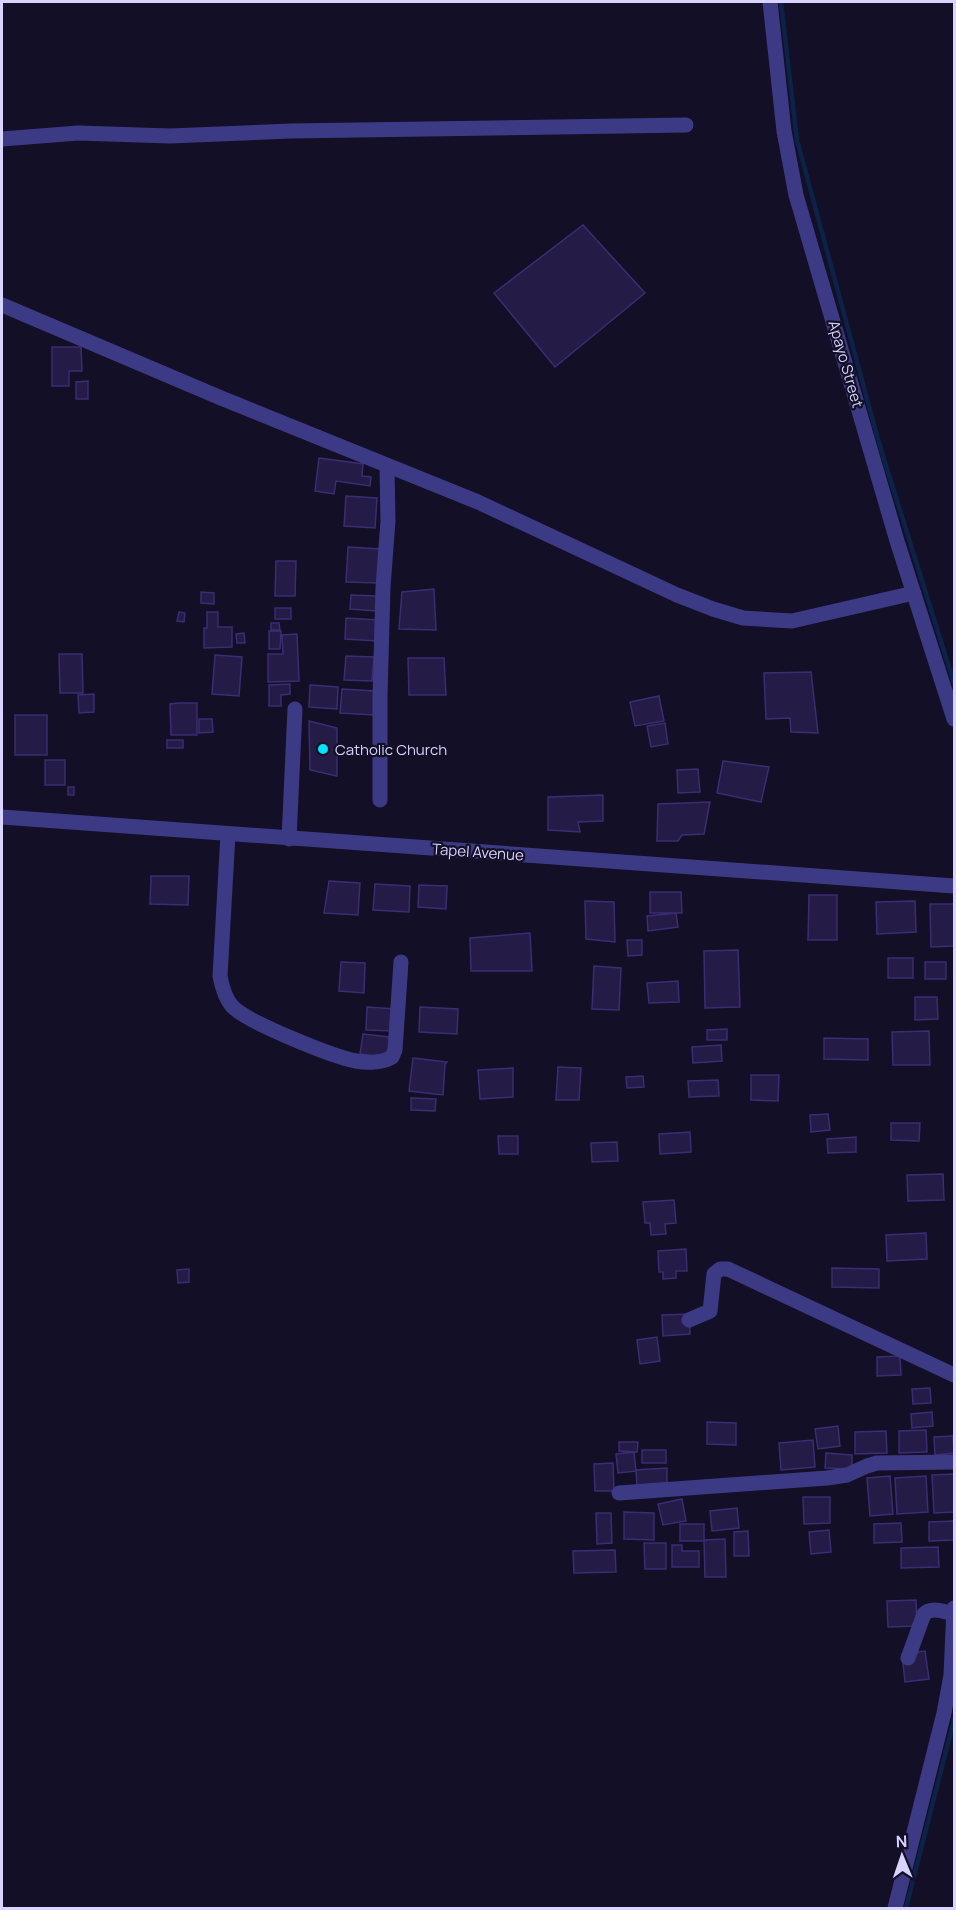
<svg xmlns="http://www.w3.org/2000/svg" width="956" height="1910" font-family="Manrope,sans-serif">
<rect width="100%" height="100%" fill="#130f26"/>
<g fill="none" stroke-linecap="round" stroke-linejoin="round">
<path stroke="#0c2248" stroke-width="4.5" d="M781,2L797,140L879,443L954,683
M906,1908L954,1720"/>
</g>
<path fill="#241b47" stroke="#3b2d73" stroke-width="1.5" d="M583,225L645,293L555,367L494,293Z
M52,347H81L82,371H69V386H52Z
M88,381V399H76V382Z
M319,458L363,464L362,476L371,477L370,486L336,481L334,494L315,491Z
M346,496L377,498L375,528L344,526Z
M348,547L381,549L379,583L346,582Z
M276,561H296L295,596H275Z
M434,589L436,630L399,629L402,592Z
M201,592L214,593V604L201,603Z
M351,595L377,596V611L350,609Z
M275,608H291V619H275Z
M179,612L185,613L184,622L177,621Z
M207,612H218V627H232V647L204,648V628H207Z
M346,618L378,620L377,641L345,639Z
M271,623H279L280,630H271Z
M269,631H281L280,649H269Z
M244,633L245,643H237L236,634Z
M297,634L299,681L268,682V654H283L282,635Z
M59,654H82L83,693H60Z
M215,655L242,657L239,696L212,694Z
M346,656L374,657L372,681L344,680Z
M408,658H444L446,695H409Z
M811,672L818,733L791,732L790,718L766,719L764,673Z
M290,684V694L281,695V706H269V685Z
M310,685L338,687L337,709L309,707Z
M342,689L375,691L374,715L340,713Z
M94,694V712L79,713L78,695Z
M659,696L664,721L635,726L630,702Z
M179,703H197V735H171L170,704Z
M15,715H47V755H15Z
M199,719H212L213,732L199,733Z
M309,721L337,728V776L310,770Z
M665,723L668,744L651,747L647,726Z
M167,740H183V748H167Z
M45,760H65V785H45Z
M723,761L769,767L761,802L717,793Z
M698,769L700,792L678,793L677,770Z
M68,787H74V795H68Z
M603,795V821L578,822L580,832L548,830V797Z
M710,802L704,834L682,835L678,841H657L658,804Z
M151,876H189L188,905L150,904Z
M329,881L360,883L358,915L324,913Z
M375,884L410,886L409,912L373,910Z
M419,885L447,886L446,909L418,907Z
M650,892H681L682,913H650Z
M809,895H837V940H808Z
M585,901L614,902L615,942L586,939Z
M915,901L916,932L877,934L876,902Z
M930,904H954V946L931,947Z
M676,913L678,927L648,931L647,916Z
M530,933L532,971H471L470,938Z
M627,940H642V955L628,956Z
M738,950L740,1007L705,1008L704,951Z
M888,958H913V978H888Z
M341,962L365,963L364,993L339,991Z
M925,962H946V979H925Z
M594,966L621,968L619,1010L592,1009Z
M678,981L679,1002L649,1003L647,983Z
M915,997H937L938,1019L915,1020Z
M367,1007L396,1009L394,1031L366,1030Z
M420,1007L458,1009L457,1034L419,1032Z
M727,1029V1040H707V1030Z
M929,1031L930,1065H893L892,1032Z
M363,1034L390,1037L387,1057L360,1054Z
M824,1038L868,1039V1060L824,1059Z
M721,1045L722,1061L693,1063L692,1047Z
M413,1058L447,1062L445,1064L443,1095L409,1091Z
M558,1067L581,1068L579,1100H556Z
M513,1068V1097L480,1099L478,1070Z
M751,1075H779L778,1101L751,1100Z
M643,1076L644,1087L627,1088L626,1077Z
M718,1080L719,1096L689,1097L688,1081Z
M411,1098L436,1099L435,1111L411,1110Z
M828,1114L830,1130L811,1132L810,1115Z
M891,1123H920L919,1141L891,1140Z
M690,1132L691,1152L660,1154L659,1134Z
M498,1136H518V1154H499Z
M856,1137V1152L828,1153L827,1139Z
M617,1142L618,1161L592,1162L591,1143Z
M943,1174L944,1200L908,1201L907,1175Z
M674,1200L676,1223L665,1224L666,1234L651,1235L650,1223H645L643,1202Z
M926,1233L927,1259L887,1261L886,1235Z
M686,1249L687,1271H676V1278L663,1279V1272H659L658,1251Z
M832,1268L879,1269V1288L832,1287Z
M189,1269V1282L178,1283L177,1270Z
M689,1314L690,1334L663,1336L662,1315Z
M657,1337L660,1361L640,1364L637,1340Z
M900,1356L901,1375L877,1376V1357Z
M930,1388L931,1403L913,1404L912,1389Z
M932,1412L933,1426L912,1428L911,1414Z
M707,1422L736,1423V1445L707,1444Z
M838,1426L840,1446L818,1449L815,1429Z
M926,1430L927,1452L899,1453V1431Z
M886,1431L887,1453L855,1454V1432Z
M953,1436L954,1453L935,1455L934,1437Z
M813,1440L815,1467L781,1470L779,1443Z
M619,1442H638L637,1452L619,1451Z
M642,1450H666V1463H642Z
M634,1452L636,1471L618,1473L616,1454Z
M826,1453L852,1455V1469L825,1468Z
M613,1463L614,1491H595L594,1464Z
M667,1468V1483L637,1485L636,1470Z
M954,1474V1512L934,1513L932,1475Z
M890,1476L893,1514L870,1516L867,1478Z
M926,1476L928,1512L897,1514L895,1478Z
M803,1497H830V1523L804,1524Z
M682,1499L686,1521L663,1525L658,1504Z
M737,1508L739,1528L712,1531L710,1511Z
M624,1512L654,1513V1540L624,1539Z
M596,1513H611L612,1543L597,1544Z
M954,1521V1540L929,1541V1522Z
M901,1523L902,1542L874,1543V1524Z
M680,1524H704V1541H680Z
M829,1530L831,1552L811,1554L809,1532Z
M748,1531L749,1556H734V1532Z
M725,1539L726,1577H705L704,1540Z
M644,1543H666V1569H645Z
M672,1545H682V1551H699V1567H672Z
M938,1547L939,1567L901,1568V1548Z
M615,1550L616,1572L574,1573L573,1551Z
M916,1600L917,1626L888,1627L887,1601Z
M925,1651L929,1679L905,1682L902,1654Z"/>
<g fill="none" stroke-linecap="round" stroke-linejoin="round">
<path stroke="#3d3a85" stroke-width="15" d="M770,2L784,131L796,195L897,541L954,719
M2,139L78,133L170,136L291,131L686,125
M2,305L221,398L478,502L677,595L713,609L743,618L792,621L914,593
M380,800V696L383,587L388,521L387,467
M2,817L954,886
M228,834L220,976C222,987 225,998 232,1006C246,1022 334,1057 356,1061C367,1063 382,1063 392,1057L395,1050L401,962
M289,839L295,709
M689,1320L710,1311L714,1274L720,1269H728L954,1375
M619,1493L827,1478L847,1475L867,1466L877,1463L954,1462
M908,1658L924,1614C932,1606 944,1612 954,1614
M895,1908L944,1713L951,1675L954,1608"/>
</g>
<circle fill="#00e5ff" stroke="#130f26" stroke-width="2" cx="323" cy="749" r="6"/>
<g text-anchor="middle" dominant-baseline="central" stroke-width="4.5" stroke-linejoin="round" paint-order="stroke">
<g font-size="15" fill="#d9d4ff" stroke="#130f26">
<text transform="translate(846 364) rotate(74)">Apayo Street</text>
<text transform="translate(478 852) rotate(4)">Tapel Avenue</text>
</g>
<g font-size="15" fill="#d9d4ff" stroke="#130f26" text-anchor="start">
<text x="335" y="749">Catholic Church</text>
</g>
</g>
<rect width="956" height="1910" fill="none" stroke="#d9d4ff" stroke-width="6"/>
<g transform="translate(902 1856) rotate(358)" stroke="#130f26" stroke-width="4.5" paint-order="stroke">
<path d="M0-4.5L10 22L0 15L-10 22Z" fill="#d9d4ff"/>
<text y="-9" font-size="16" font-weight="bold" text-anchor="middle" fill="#d9d4ff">N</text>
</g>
</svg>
